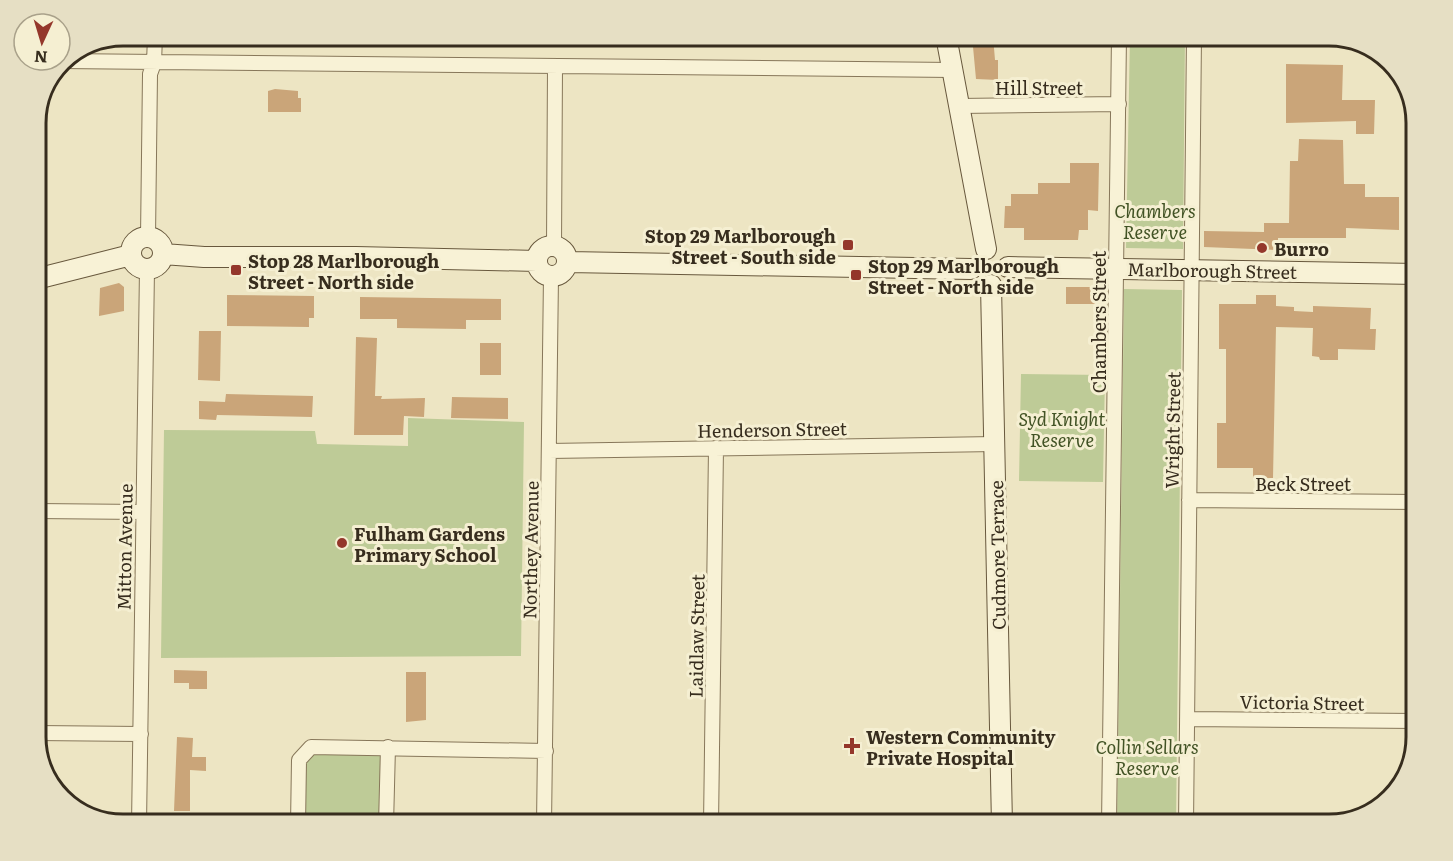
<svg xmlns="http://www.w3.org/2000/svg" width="1453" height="861" font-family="Literata,serif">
<rect width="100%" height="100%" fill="#ede5c3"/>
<path fill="#becb97" d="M662,36H923L925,47H662Z
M1130,36H1185L1183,249L1126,248Z
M1124,289L1182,290L1176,825H1117Z
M1021,374L1105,375L1103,482L1019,481Z
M408,418L524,422L521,656L161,658L164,430L315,431L317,444L408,446Z
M385,751L382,825H302L303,763L313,752Z"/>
<path fill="#caa579" d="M972,36H993L995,60H998V80L976,79Z
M1286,64L1343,65L1342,100H1375L1374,134H1356V121L1286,123Z
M275,89L298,91V98H301V112H268V91Z
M1299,139L1343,140L1344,184H1365V197H1399V230L1346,228V238H1278V250L1204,247V231L1264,232V223H1289L1290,161H1298Z
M1070,163H1099L1098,211L1088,210V230H1079L1078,240H1024V228H1004L1005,206H1011V194H1038V183H1070Z
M119,283L124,287V311L99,316L100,288Z
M1066,287H1095V304H1066Z
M227,295L314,296V318H309V327L227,326Z
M1256,295H1276V306L1294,307V311L1313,312V306L1371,308L1370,329H1376L1375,350L1338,349V360H1320L1319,357L1312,356L1313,328L1276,327L1273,478H1253V468H1217V423H1226V349H1219V304H1256Z
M360,297L501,299V320H466V329L397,328V319H360Z
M199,331H221L220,381L198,380Z
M356,337L377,338L375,396H382L381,399L425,398L424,417L404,416L403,435H354Z
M480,343H501V375H480Z
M226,394L313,396L312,417L217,415L216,420L199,419V401L225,402Z
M452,397L508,398V419L451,418Z
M174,670L207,671V689H189V683H174Z
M406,672H426V720L406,722Z
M177,737L193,738L192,757H206V771L190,770V811H174Z"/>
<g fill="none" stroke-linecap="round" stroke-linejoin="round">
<g stroke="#87775a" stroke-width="16">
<path id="street" d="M62,61L953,70
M959,106L1119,104
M148,237L150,74L154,63L155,36
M554,246L555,67
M549,451L995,444
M1189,500L1417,502
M36,511L142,512
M1187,719L1417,721
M36,733L141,734
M139,825L147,269
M298,825L299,760L311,747L546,751
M386,825L388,747
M544,825L551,276
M711,825L716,448
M1109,825L1119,36
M1186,825L1194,36"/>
</g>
<g stroke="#68583d" stroke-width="22">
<path id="secondary" d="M946,36L986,249
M131 253a16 16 0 1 1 32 0a16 16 0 1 1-32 0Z
M537 261a15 15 0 1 1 30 0a15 15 0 1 1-30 0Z
M163,254L204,257H356L537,261
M568,262L971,269
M1008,267L1417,274
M36,279L131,255
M991,285L1002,825"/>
</g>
<use href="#street" stroke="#f8f2d6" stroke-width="14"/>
<use href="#secondary" stroke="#f8f2d6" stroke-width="20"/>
</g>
<g fill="#94372b" stroke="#f5efd2" stroke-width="2">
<rect x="842" y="239" width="12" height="12" rx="3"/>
<circle cx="1262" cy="248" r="6"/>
<rect x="230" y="264" width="12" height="12" rx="3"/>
<rect x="850" y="269" width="12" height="12" rx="3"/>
<circle cx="342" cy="543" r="6"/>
<path d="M849 737h6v6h6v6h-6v6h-6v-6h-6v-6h6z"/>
</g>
<g text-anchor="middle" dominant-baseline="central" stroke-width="6" stroke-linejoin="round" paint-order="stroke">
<g font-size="18" fill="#372d1e" stroke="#f5efd2">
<text x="1039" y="87">Hill Street</text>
<text transform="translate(1212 270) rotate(1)">Marlborough Street</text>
<text transform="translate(1098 322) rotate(-90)">Chambers Street</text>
<text transform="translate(772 429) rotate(-1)">Henderson Street</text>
<text transform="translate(1172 430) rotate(-89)">Wright Street</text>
<text x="1303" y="483">Beck Street</text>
<text transform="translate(124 547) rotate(-89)">Mitton Avenue</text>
<text transform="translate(530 550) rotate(-89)">Northey Avenue</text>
<text transform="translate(997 555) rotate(-91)">Cudmore Terrace</text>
<text transform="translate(696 636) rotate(-89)">Laidlaw Street</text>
<text transform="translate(1302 702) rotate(1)">Victoria Street</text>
</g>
<g font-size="18" font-style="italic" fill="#425325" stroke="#f5efd2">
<text x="1155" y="210">Chambers<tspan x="1155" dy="21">Reserve</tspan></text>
<text x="1062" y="418">Syd Knight<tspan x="1062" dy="21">Reserve</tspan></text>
<text x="1147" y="746">Collin Sellars<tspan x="1147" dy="21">Reserve</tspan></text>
</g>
<g font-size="18" font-weight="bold" fill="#372d1e" stroke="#f5efd2" text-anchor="start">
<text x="836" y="235" text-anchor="end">Stop 29 Marlborough<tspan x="836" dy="21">Street - South side</tspan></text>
<text x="1274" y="248">Burro</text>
<text x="248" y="260">Stop 28 Marlborough<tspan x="248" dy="21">Street - North side</tspan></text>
<text x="868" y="265">Stop 29 Marlborough<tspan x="868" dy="21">Street - North side</tspan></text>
<text x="354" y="533">Fulham Gardens<tspan x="354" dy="21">Primary School</tspan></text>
<text x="866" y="736">Western Community<tspan x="866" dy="21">Private Hospital</tspan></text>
</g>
</g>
<path d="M0 0H1453V861H0ZM123 46H1329A77 77 0 0 1 1406 123V737A77 77 0 0 1 1329 814H123A77 77 0 0 1 46 737V123A77 77 0 0 1 123 46Z" fill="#e6dfc4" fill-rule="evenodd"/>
<path fill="none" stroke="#372d1e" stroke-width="3" d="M123 46H1329A77 77 0 0 1 1406 123V737A77 77 0 0 1 1329 814H123A77 77 0 0 1 46 737V123A77 77 0 0 1 123 46Z"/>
<g transform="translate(42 42) rotate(184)"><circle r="28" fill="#f5efd2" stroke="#a9a18a" stroke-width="1.5"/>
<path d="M0-4.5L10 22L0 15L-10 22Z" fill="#94372b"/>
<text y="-9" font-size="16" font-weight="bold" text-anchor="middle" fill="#372d1e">N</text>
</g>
</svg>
